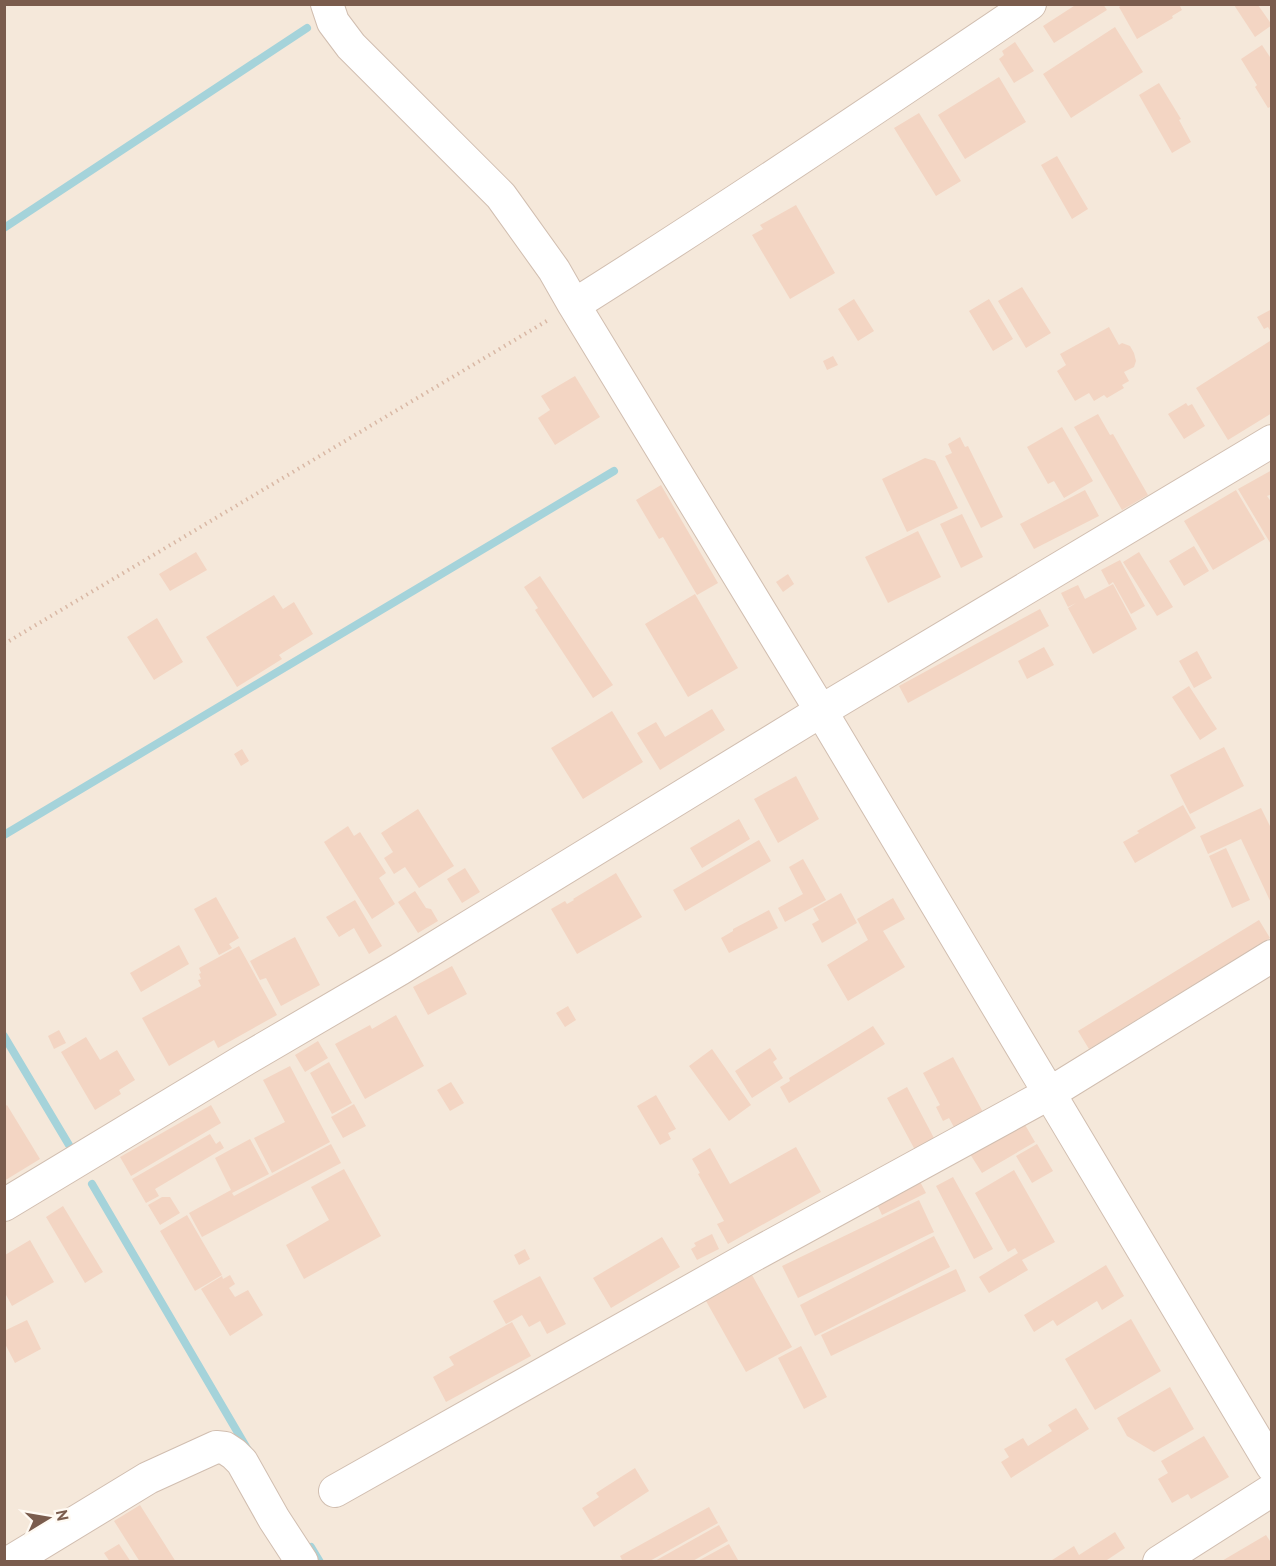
<svg xmlns="http://www.w3.org/2000/svg" width="1276" height="1566" font-family="'PT Sans',sans-serif">
<rect width="100%" height="100%" fill="#fdf6ec"/>
<path fill="#f5e8da" d="M5,5H1271V1561H5Z"/>
<g fill="none" stroke-linecap="round" stroke-linejoin="round">
<path stroke="#a5d3da" stroke-width="8" d="M4,228L307,28
M4,835L614,471
M4,1036L69,1145
M92,1184L248,1450
M311,1547L320,1562"/>
</g>
<path fill="#f3d5c3" d="M1077,4H1103L1107,10L1054,43L1043,26Z
M1123,4H1179L1182,10L1172,16L1173,18L1137,39L1119,7Z
M1234,5H1258L1272,25L1255,37Z
M1115,27L1143,72L1071,118L1043,74Z
M1015,42L1034,71L1014,83L999,59L1004,55L1002,51Z
M1262,45L1272,60V106L1268,108L1255,87L1257,85L1241,59Z
M999,77L1026,122L965,159L938,115Z
M1159,83L1181,119L1179,120L1191,142L1172,153L1139,95Z
M919,113L961,181L936,196L894,128Z
M1057,156L1088,209L1072,219L1041,165Z
M796,205L835,273L790,299L752,235L763,229L760,225Z
M1022,287L1051,333L1026,348L998,301Z
M854,299L874,331L858,341L838,309Z
M989,299L1013,339L993,351L969,311Z
M1272,309V334L1268,327L1264,329L1257,317Z
M1109,327L1119,345L1122,343L1130,346L1134,353L1136,361L1134,367L1124,372L1129,381L1122,385L1124,388L1107,398L1104,395L1094,401L1089,393L1075,401L1057,371L1066,365L1060,354Z
M1270,341L1272,413L1228,440L1196,388Z
M833,356L838,365L827,370L823,361Z
M575,376L600,417L555,445L538,418L550,410L541,396Z
M1186,403L1188,406L1192,404L1205,426L1184,439L1168,414Z
M1098,414L1110,435L1113,434L1148,495L1122,510L1074,427Z
M1062,427L1093,481L1064,498L1054,481L1048,484L1027,447Z
M960,437L965,447L968,446L1003,517L981,528L945,456L952,453L948,444Z
M925,458L935,461L958,508L907,532L882,479Z
M1272,470V494L1267,496L1272,503V546L1238,489Z
M661,485L718,583L697,595L663,537L659,539L636,500Z
M1085,490L1099,516L1034,549L1020,524Z
M1236,490L1265,539L1213,570L1184,521Z
M962,514L983,557L961,568L940,524Z
M918,531L941,577L888,603L865,557Z
M1194,546L1209,571L1184,586L1169,561Z
M196,552L207,570L170,591L159,574Z
M1139,552L1173,607L1157,616L1123,562Z
M1120,560L1145,606L1131,614L1113,582L1109,585L1101,570Z
M788,574L794,584L783,592L776,582Z
M540,576L613,685L593,698L535,610L538,608L524,587Z
M1113,584L1137,629L1093,654L1068,608L1076,603L1068,607L1061,593L1078,585L1085,599Z
M695,594L738,668L688,697L645,624Z
M274,595L283,609L294,602L313,634L279,655L282,659L237,687L206,637Z
M1040,609L1049,626L908,703L899,686Z
M157,618L183,662L154,680L127,637Z
M1044,647L1054,665L1027,679L1018,661Z
M1197,651L1212,678L1194,688L1179,661Z
M1189,686L1217,729L1200,740L1172,697Z
M712,709L725,730L660,770L637,733L656,722L665,737Z
M612,711L643,762L583,799L551,748Z
M1224,747L1244,786L1190,814L1170,775Z
M242,749L249,761L241,766L234,754Z
M796,776L819,819L778,843L754,799Z
M1183,805L1196,828L1135,863L1123,842L1139,833L1137,831Z
M1261,808L1272,830V905L1241,839L1208,854L1200,836Z
M418,809L454,866L419,888L405,867L394,874L384,858L393,852L381,833Z
M739,819L750,839L702,868L690,848Z
M348,826L354,836L360,832L386,873L379,878L395,904L372,919L324,842Z
M759,840L771,861L685,911L673,890Z
M1226,848L1250,900L1232,908L1209,856Z
M803,859L826,900L785,922L778,908L803,894L789,867Z
M465,868L480,892L462,903L447,879Z
M616,873L642,917L577,954L551,909L565,901L567,904L574,900L573,899Z
M415,891L426,908L431,909L438,921L418,933L398,902Z
M841,893L857,923L822,943L812,924L819,920L813,909Z
M216,897L239,938L229,944L232,948L219,955L194,909Z
M893,898L905,919L883,931L905,967L848,1001L827,965L868,940L857,919Z
M355,900L382,946L369,954L354,928L339,937L326,917Z
M769,910L778,928L729,953L721,938L733,931V929Z
M1259,920L1270,938L1089,1049L1078,1031Z
M295,937L320,985L281,1006L266,978L260,980L250,961Z
M179,945L189,964L141,992L130,973Z
M239,946L277,1015L218,1048L214,1040L169,1066L142,1018L201,986L198,980L201,979L199,974L201,973L199,968Z
M452,966L467,994L428,1015L413,987Z
M568,1006L576,1020L565,1027L556,1013Z
M396,1015L424,1066L365,1099L335,1044L370,1025L372,1029Z
M873,1026L885,1044L789,1103L780,1087L790,1081L789,1078Z
M59,1030L66,1043L54,1049L48,1036Z
M86,1037L100,1060L117,1050L135,1080L119,1090L121,1094L95,1110L61,1052Z
M318,1041L328,1058L305,1072L295,1055Z
M770,1048L777,1059L773,1062L783,1078L752,1098L735,1071Z
M712,1049L751,1105L729,1121L689,1066Z
M953,1057L984,1114L955,1129L949,1118L943,1121L936,1107L940,1105L923,1073Z
M329,1062L352,1103L332,1114L310,1073Z
M290,1066L330,1142L272,1173L254,1138L285,1122L263,1080Z
M451,1082L464,1103L450,1111L437,1090Z
M907,1087L935,1140L915,1150L887,1098Z
M656,1095L676,1129L668,1133L671,1139L660,1145L637,1106Z
M354,1104L366,1126L343,1138L331,1117Z
M7,1105L40,1159L4,1181V1107Z
M211,1105L221,1123L131,1176L120,1157Z
M1024,1123L1035,1142L982,1173L970,1154Z
M210,1134L216,1144L220,1141L224,1148L155,1189L159,1196L146,1203L132,1179Z
M250,1139L269,1174L232,1193L234,1196L331,1144L341,1163L202,1237L189,1213L231,1190L215,1158Z
M1037,1144L1053,1171L1032,1183L1016,1156Z
M796,1147L821,1192L728,1244L717,1224L724,1221L698,1174L700,1173L692,1159L710,1148L730,1184Z
M344,1169L381,1236L304,1279L286,1245L329,1220L311,1187Z
M1014,1170L1055,1242L1022,1260L1028,1270L989,1293L979,1277L1018,1253L1015,1248L1008,1252L975,1193Z
M917,1176L926,1193L882,1215L874,1198Z
M953,1177L993,1249L974,1259L936,1186Z
M162,1197H170L180,1213L160,1225L148,1205Z
M919,1200L934,1232L798,1298L782,1266Z
M63,1206L103,1272L85,1283L46,1217Z
M187,1215L222,1275L195,1291L160,1231Z
M712,1234L719,1249L697,1260L691,1249L696,1246L694,1243Z
M934,1236L950,1267L815,1336L800,1305Z
M662,1237L680,1267L611,1308L593,1278Z
M30,1240L54,1282L12,1306L5,1293V1255Z
M525,1249L530,1259L519,1265L514,1255Z
M1106,1265L1124,1296L1102,1310L1097,1301L1057,1326L1053,1320L1034,1332L1024,1315Z
M956,1269L966,1291L831,1356L821,1335Z
M230,1275L235,1284L229,1288L235,1297L248,1290L263,1315L230,1336L201,1289L222,1276L223,1279Z
M752,1275L792,1347L746,1372L706,1301Z
M540,1276L566,1324L547,1334L540,1321L529,1327L522,1315L506,1324L493,1301Z
M1131,1319L1161,1371L1095,1410L1065,1359Z
M27,1320L41,1349L15,1363L4,1342V1331Z
M512,1322L531,1356L446,1402L433,1377L454,1365L449,1357Z
M801,1346L827,1397L804,1409L778,1358Z
M1170,1387L1194,1429L1154,1452L1127,1436L1117,1418Z
M1076,1408L1089,1429L1011,1478L1001,1462L1009,1457L1004,1449L1023,1438L1028,1446L1052,1431L1048,1425Z
M1204,1436L1229,1477L1191,1499L1188,1494L1172,1503L1158,1479L1168,1473L1161,1461Z
M635,1468L649,1491L594,1527L582,1508L599,1497L596,1493Z
M140,1505L176,1562H140L114,1521Z
M709,1507L718,1523L648,1562H623L620,1556Z
M719,1525L728,1541L691,1562H653Z
M1115,1532L1125,1548L1104,1562H1049L1074,1546L1079,1555Z
M1266,1535L1272,1544V1562H1220Z
M119,1544L131,1562H110L104,1553Z
M729,1544L738,1560L734,1562H696Z"/>
<g fill="none" stroke-linecap="round" stroke-linejoin="round">
<g stroke="#d1beb0" stroke-width="34">
<path id="minor" d="M327,4L333,22L351,46L501,196L554,270L574,305L821,711L1272,1466
M574,305C728,208 879,106 1030,4
M4,1205L246,1059L400,969L821,711L1272,441
M335,1491L752,1256L1050,1093L1272,956
M10,1562L148,1478L216,1447L225,1448L234,1454L242,1462L274,1519L302,1562
M1159,1562L1272,1490"/>
</g>
<path stroke="#d9b8a5" stroke-width="4" stroke-dasharray="1.5 4.5" stroke-linecap="butt" d="M4,644L550,319"/>
<use href="#minor" stroke="#fff" stroke-width="32"/>
</g>
<rect width="1276" height="1566" fill="none" stroke="#7a5c4d" stroke-width="12"/>
<g transform="translate(48 1518) rotate(79)" stroke="#fffaf3" stroke-width="4.5" paint-order="stroke">
<path d="M0-4.5L10 22L0 15L-10 22Z" fill="#7a5c4d"/>
<text y="-9" font-size="16" font-weight="bold" text-anchor="middle" fill="#7a5c4d">N</text>
</g>
</svg>
